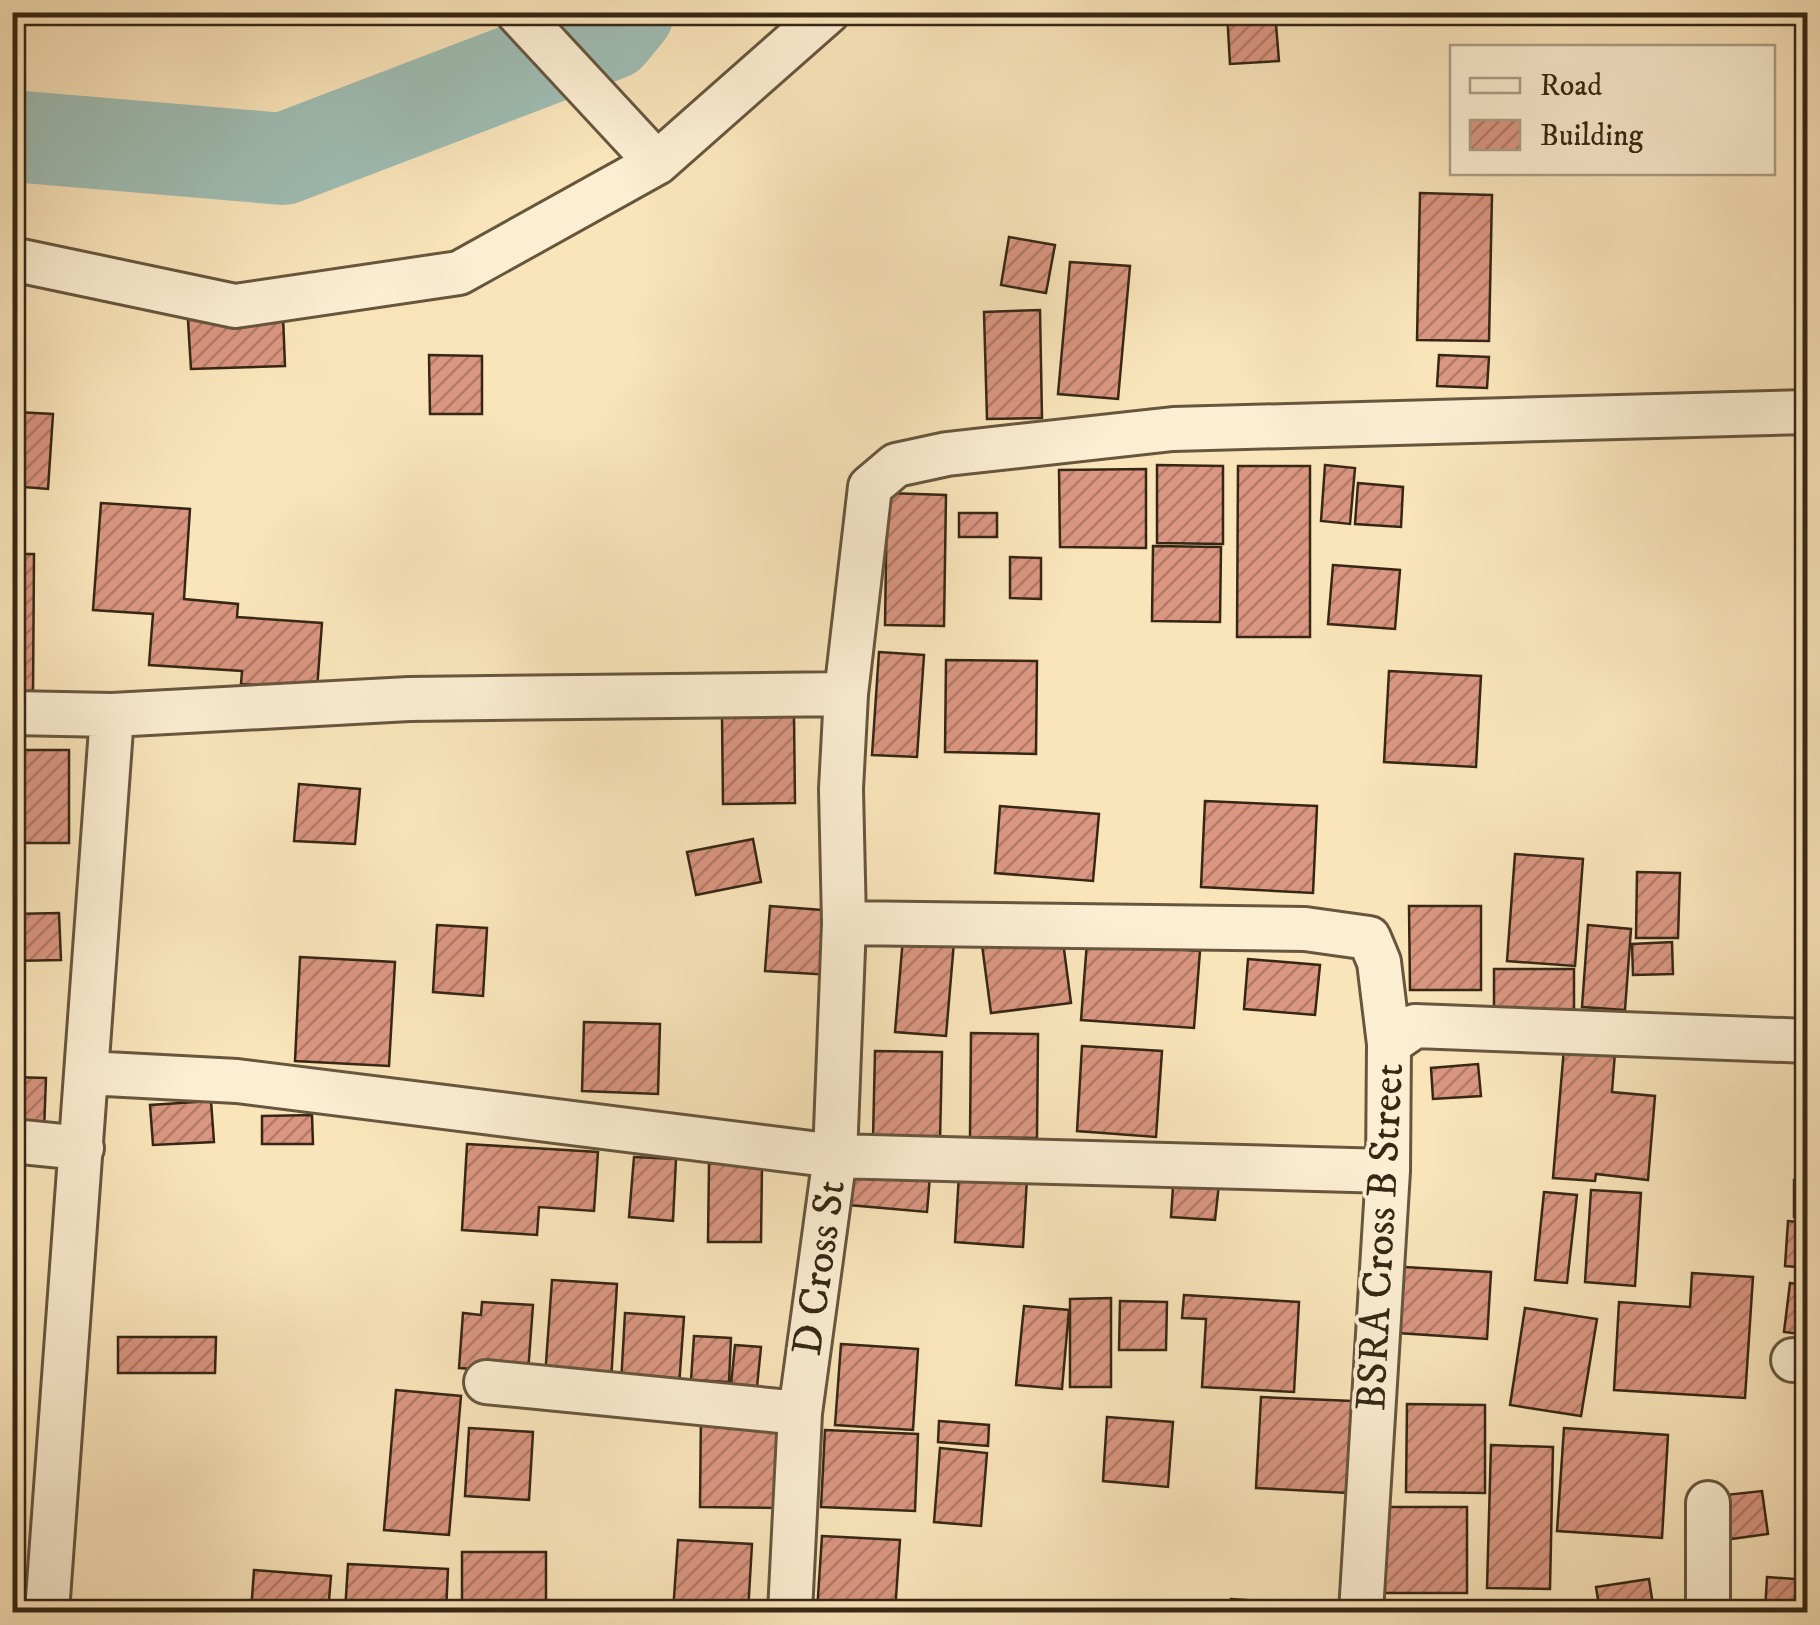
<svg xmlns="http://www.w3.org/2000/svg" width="1820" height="1625" font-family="'IM FELL DW Pica',serif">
<defs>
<pattern id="building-hatch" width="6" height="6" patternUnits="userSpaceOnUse" patternTransform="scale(2.5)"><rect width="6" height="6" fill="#da9681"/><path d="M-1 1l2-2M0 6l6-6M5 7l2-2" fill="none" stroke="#b27a68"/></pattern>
</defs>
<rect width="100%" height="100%" fill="#fae5bb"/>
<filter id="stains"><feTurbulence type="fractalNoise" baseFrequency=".002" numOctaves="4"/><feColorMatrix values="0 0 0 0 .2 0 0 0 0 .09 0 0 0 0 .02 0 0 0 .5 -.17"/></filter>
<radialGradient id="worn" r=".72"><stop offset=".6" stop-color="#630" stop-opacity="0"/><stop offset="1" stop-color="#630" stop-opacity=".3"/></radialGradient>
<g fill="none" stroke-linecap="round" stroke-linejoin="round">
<path stroke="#9fbeb5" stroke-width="92" d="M12,136L283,159L610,34L628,12"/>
</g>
<path fill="url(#building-hatch)" stroke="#362714" stroke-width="2.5" d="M1227,12H1275L1279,61L1230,64Z
M1420,193L1492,195L1489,341L1417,340Z
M1009,237L1055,245L1046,293L1001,285Z
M1070,262L1130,266L1118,399L1058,394Z
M1040,310L1042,418L987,419L984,312Z
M283,316L285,366L191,369L188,320Z
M429,355L482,356V414H430Z
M1439,355L1489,357L1487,388L1437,386Z
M12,359L21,360L17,412L53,414L48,489L12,486Z
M1157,465L1223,466V544L1157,543Z
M1325,465L1355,468L1350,524L1321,521Z
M1238,466H1310V637H1237Z
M1146,469V548L1060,547L1059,470Z
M1358,483L1403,487L1401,527L1355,524Z
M887,493L946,495L944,626L885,625Z
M101,503L190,509L184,599L238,604L237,617L322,623L317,689L241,684L242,671L149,665L153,614L93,610Z
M959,513H997V537H959Z
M1153,546L1221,547L1220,622L1152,621Z
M12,554H34L33,697H12Z
M1010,557L1041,558V599L1010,598Z
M1333,565L1400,570L1395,629L1328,624Z
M879,652L924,655L917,757L872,755Z
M946,660L1037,661L1036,754L945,752Z
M1389,671L1481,676L1476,767L1384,762Z
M794,715L795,803L723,804L722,716Z
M12,750H69V843H12Z
M299,784L360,789L355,844L294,841Z
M1205,801L1317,806L1313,893L1201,887Z
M1000,806L1099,814L1093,881L995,873Z
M753,839L761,882L696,895L687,852Z
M1515,854L1583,859L1575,966L1507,961Z
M1637,872L1680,873L1678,938H1636Z
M770,906L835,911L832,975L765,971Z
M1409,906H1481V990H1410Z
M59,913L61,960L12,961V914Z
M437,925L487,928L483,996L433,992Z
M1588,925L1631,929L1625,1010L1582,1007Z
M1062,934L1071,1003L991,1013L982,945Z
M903,938L954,942L946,1036L895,1032Z
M1087,942L1200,951L1194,1028L1081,1020Z
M1672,942L1673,974L1633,975L1632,944Z
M300,957L395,962L389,1066L295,1061Z
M1248,959L1320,965L1315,1015L1244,1009Z
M1494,969H1574V1017L1494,1016Z
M584,1022L660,1024L658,1094L582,1091Z
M971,1033L1038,1034L1037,1138L970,1137Z
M1082,1046L1162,1051L1156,1137L1077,1131Z
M1564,1048L1615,1052L1612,1092L1655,1096L1648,1180L1596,1174L1595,1181L1553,1178Z
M875,1051L942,1052L940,1140L873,1139Z
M1478,1064L1481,1096L1433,1099L1431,1068Z
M12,1077L46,1078L44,1131L12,1130Z
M211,1101L214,1142L153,1145L150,1105Z
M312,1115L313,1144H262V1116Z
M467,1144L598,1152L594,1211L539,1207L537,1235L462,1230Z
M634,1157L676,1159L673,1221L629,1217Z
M709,1163L762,1164L761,1242H708Z
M852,1170L930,1176L927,1212L849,1205Z
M1174,1172L1220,1175L1215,1220L1171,1217Z
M959,1174L1027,1178L1023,1247L955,1242Z
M1794,1180L1808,1181V1217H1794Z
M1591,1190L1641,1193L1635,1286L1585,1282Z
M1544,1192L1577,1195L1567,1283L1535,1280Z
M1788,1221L1808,1223V1268L1785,1266Z
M1387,1266L1491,1272L1487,1339L1383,1332Z
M1692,1273L1753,1277L1745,1398L1614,1390L1619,1302L1690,1307Z
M552,1280L617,1284L611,1381L545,1377Z
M1790,1283L1808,1285V1335L1784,1332Z
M1184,1295L1299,1302L1294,1392L1202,1387L1206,1319L1182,1318Z
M1111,1298V1387H1070V1299Z
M1120,1301L1167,1302L1166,1350H1119Z
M482,1302L533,1305L528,1373L459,1368L463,1313L481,1315Z
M1024,1306L1069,1310L1062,1389L1016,1385Z
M1525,1308L1597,1319L1581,1416L1510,1405Z
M625,1313L684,1317L679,1386L621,1384Z
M694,1336L731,1338L729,1382L691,1380Z
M118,1337H216L215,1373H118Z
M841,1344L918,1349L913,1430L835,1425Z
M735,1345L761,1347L757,1387L731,1385Z
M396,1390L461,1396L449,1535L384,1530Z
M1261,1397L1352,1401L1348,1493L1256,1488Z
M1407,1404L1485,1405V1493L1406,1492Z
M701,1409L778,1410L777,1508L700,1507Z
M1107,1417L1173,1422L1168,1487L1103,1481Z
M939,1421L989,1425L988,1446L938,1442Z
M469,1428L533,1432L529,1500L465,1496Z
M1564,1428L1668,1435L1662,1538L1557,1531Z
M825,1430L918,1434L915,1511L821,1507Z
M1491,1445L1553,1447L1550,1589L1487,1588Z
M940,1448L987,1453L981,1526L934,1522Z
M1762,1491L1768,1534L1731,1539L1725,1495Z
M1376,1507H1467V1593H1377Z
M822,1536L900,1540L895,1612H817Z
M678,1540L752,1544L748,1612H673Z
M462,1552H546V1612H462Z
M348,1564L448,1569L446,1612H345Z
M254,1570L331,1576L328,1612H251Z
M1767,1577L1808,1580V1612H1765Z
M1649,1579L1654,1612H1600L1596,1587Z
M1231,1599L1322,1605L1321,1612H1230Z
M552,1606L661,1611V1612H552Z"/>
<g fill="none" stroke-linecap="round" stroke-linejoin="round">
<g stroke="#67563e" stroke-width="48">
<path id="minor" d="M517,12L657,163
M12,259L235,306L459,273L657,163L828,12
M846,694L870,487L896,465L947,454L1173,429L1808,412
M12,713L112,715L409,699L846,694L841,789L844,923L1305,929L1369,938L1379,962L1389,1044
M87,1073L237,1081L835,1156L1388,1171
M12,1141L82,1148
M1793,1360H1808
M486,1382L800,1413
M1708,1503V1612
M47,1612L112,715
M790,1612L800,1413L835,1156L844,923
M1361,1612L1388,1171L1389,1044L1415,1026L1808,1041"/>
</g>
<use href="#minor" stroke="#fceed3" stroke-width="42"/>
</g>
<g text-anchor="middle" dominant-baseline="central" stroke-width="8" stroke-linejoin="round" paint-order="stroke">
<g font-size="42" fill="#362714" stroke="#fceed3">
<text transform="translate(1381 1237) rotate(-87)">BSRA Cross B Street</text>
<text transform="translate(820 1268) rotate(-82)">D Cross St</text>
</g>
</g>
<rect width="1820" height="1625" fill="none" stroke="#fae5bb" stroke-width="50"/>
<rect x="15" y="15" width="1790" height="1595" fill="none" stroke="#362714" stroke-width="5"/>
<rect x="25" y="25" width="1770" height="1575" fill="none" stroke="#362714" stroke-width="2.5"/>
<rect x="1450" y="45" width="325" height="130" fill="#fceed3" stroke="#ad9e87" stroke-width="2.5"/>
<rect x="1470" y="78" width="50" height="15" fill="#fceed3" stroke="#ad9e87" stroke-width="2.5"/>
<text x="1540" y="95" font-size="30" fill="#362714">Road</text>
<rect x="1470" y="120" width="50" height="30" fill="url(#building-hatch)" stroke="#ad9e87" stroke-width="2.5"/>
<text x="1540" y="145" font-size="30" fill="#362714">Building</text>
<rect width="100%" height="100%" filter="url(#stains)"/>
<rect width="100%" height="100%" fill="url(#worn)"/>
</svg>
